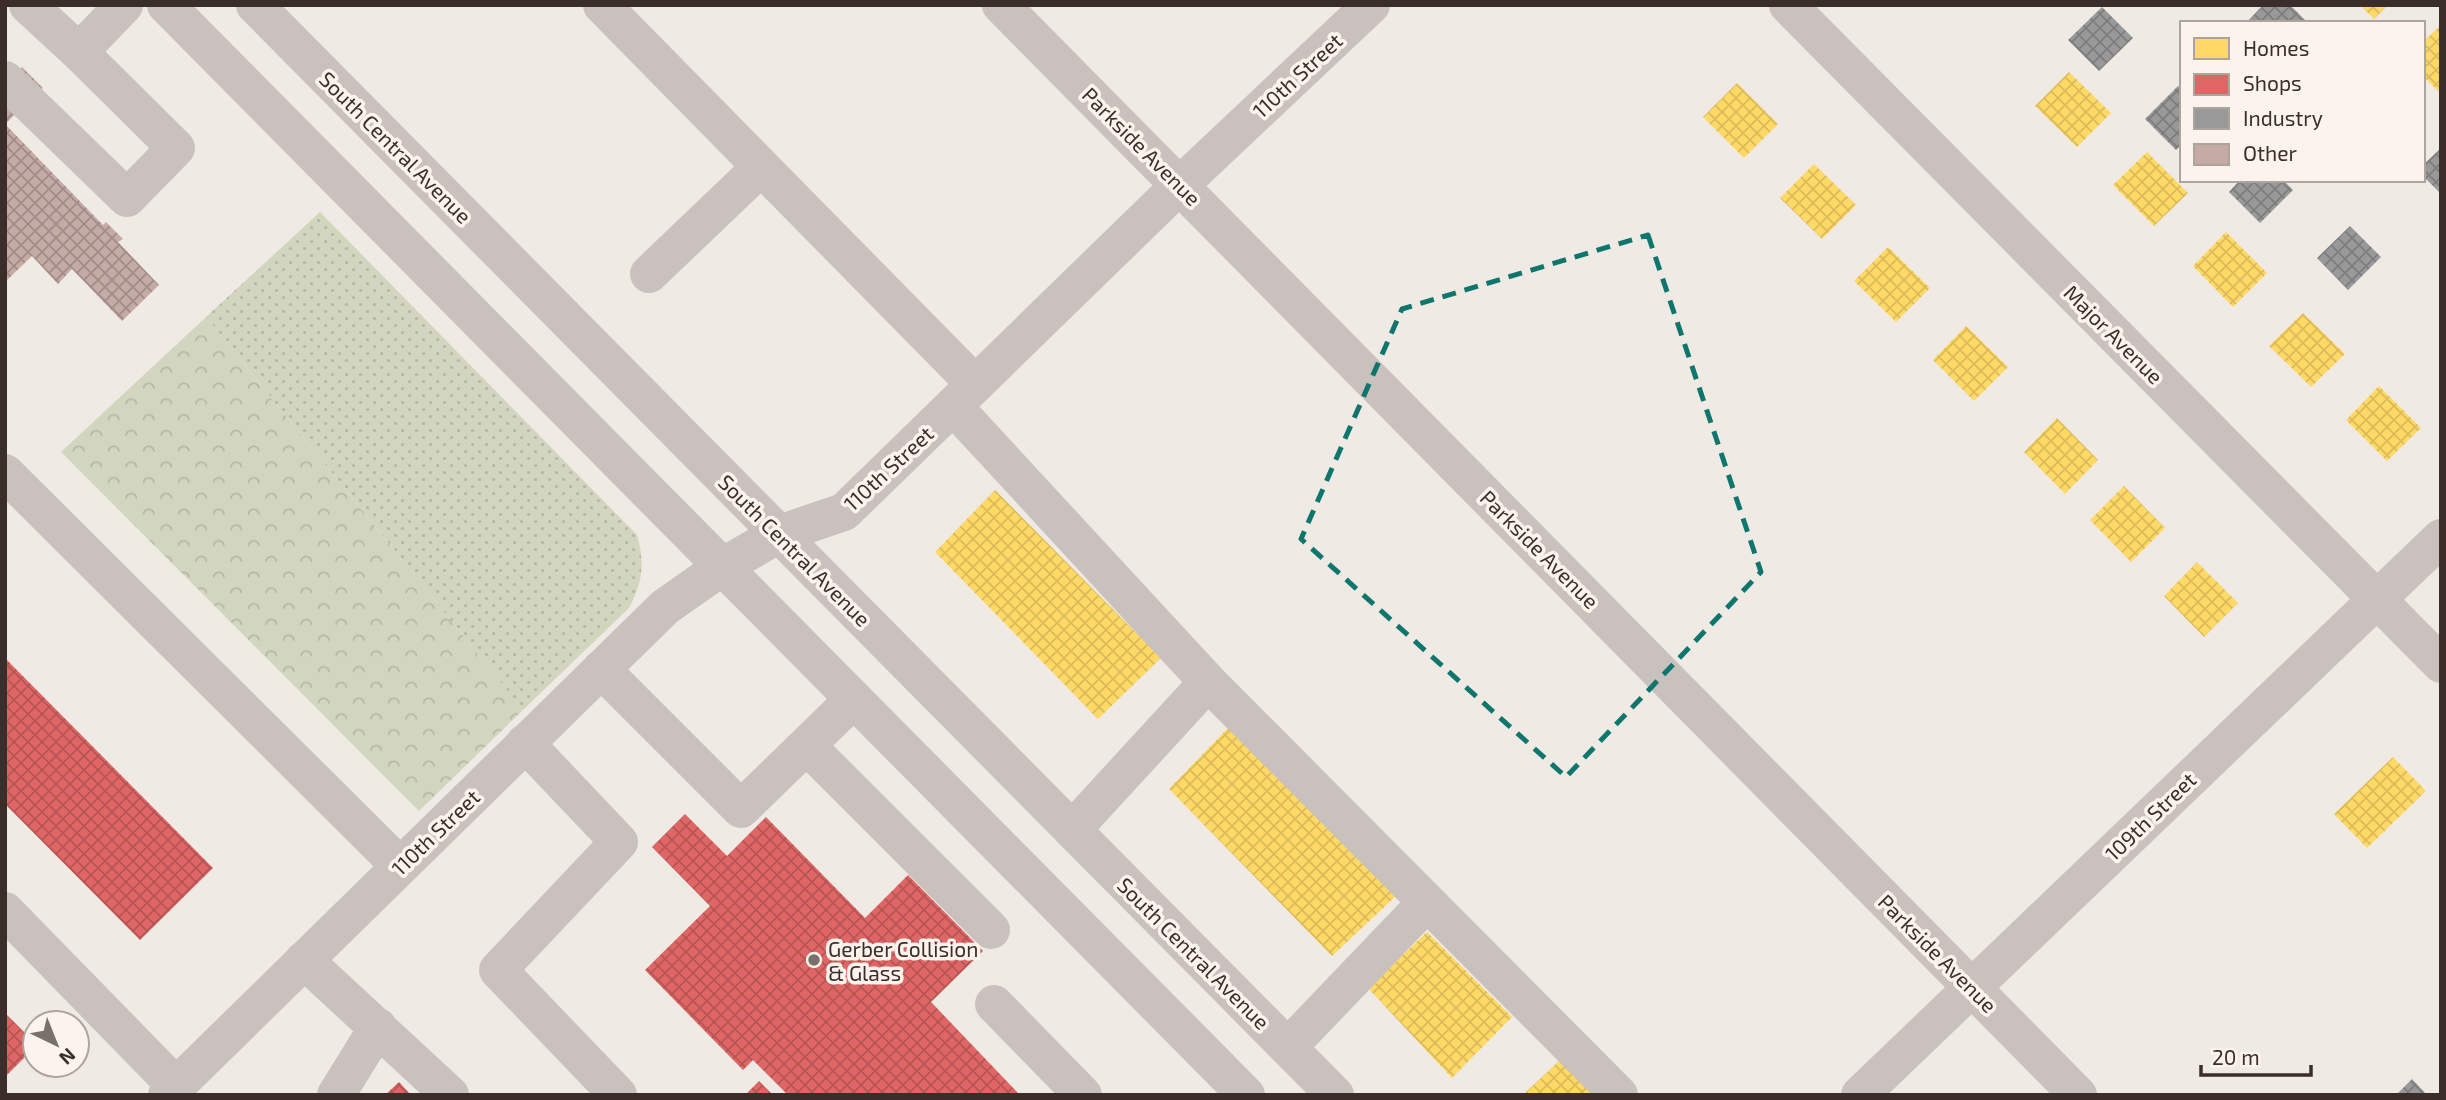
<svg xmlns="http://www.w3.org/2000/svg" width="2446" height="1100" font-family="'Exo 2',sans-serif">
<defs>
<pattern id="grass-dots" width="8" height="8" patternUnits="userSpaceOnUse" patternTransform="scale(1.75)"><rect width="8" height="8" fill="#d3d6be"/><path d="M2 2h.1M6 6h.1" fill="none" stroke="#b6b8a3" stroke-width="1.8" stroke-linecap="round"/></pattern>
<pattern id="forest-crowns" width="20" height="18" patternUnits="userSpaceOnUse" patternTransform="scale(1.75)"><rect width="20" height="18" fill="#d3d6be"/><path d="M2 6a3 3 0 1 1 6 0M12 15a3 3 0 1 1 6 0" fill="none" stroke="#b6b8a3"/></pattern>
<pattern id="homes-cross-hatch" width="8" height="8" patternUnits="userSpaceOnUse" patternTransform="scale(1.75)"><rect width="8" height="8" fill="#ffd966"/><path d="M0 0l8 8M0 8l8-8" fill="none" stroke="#dbbb59"/></pattern>
<pattern id="shops-cross-hatch" width="8" height="8" patternUnits="userSpaceOnUse" patternTransform="scale(1.75)"><rect width="8" height="8" fill="#e06666"/><path d="M0 0l8 8M0 8l8-8" fill="none" stroke="#b75454"/></pattern>
<pattern id="industry-cross-hatch" width="8" height="8" patternUnits="userSpaceOnUse" patternTransform="scale(1.75)"><rect width="8" height="8" fill="#999"/><path d="M0 0l8 8M0 8l8-8" fill="none" stroke="#7e7d7d"/></pattern>
<pattern id="building-cross-hatch" width="8" height="8" patternUnits="userSpaceOnUse" patternTransform="scale(1.75)"><rect width="8" height="8" fill="#c5aba5"/><path d="M0 0l8 8M0 8l8-8" fill="none" stroke="#a18c87"/></pattern>
</defs>
<rect width="100%" height="100%" fill="#f0eae4"/>
<path fill="url(#grass-dots)" d="M320,212L637,535C645,563 643,581 629,608L523,710L206,317Z"/>
<path fill="url(#forest-crowns)" d="M206,317L523,710L419,811L61,452Z"/>
<path fill="url(#homes-cross-hatch)" d="M2360,5H2388L2374,19Z
M2441,25V94L2423,76V42Z
M2069,72L2111,113L2077,147L2035,106Z
M1737,83L1778,124L1744,158L1703,117Z
M2147,152L2188,193L2154,226L2113,185Z
M1814,164L1856,205L1822,239L1780,198Z
M2226,232L2267,273L2233,307L2193,266Z
M1888,247L1930,288L1896,322L1854,281Z
M2303,313L2345,354L2311,387L2269,346Z
M1966,326L2008,367L1974,401L1933,360Z
M2379,386L2421,428L2387,461L2346,420Z
M2057,418L2098,460L2065,494L2024,452Z
M2124,486L2165,528L2131,562L2090,520Z
M995,490L1161,658L1098,719L935,552Z
M2197,562L2238,603L2204,637L2164,596Z
M1230,726L1396,896L1332,956L1169,789Z
M2393,757L2426,791L2367,848L2334,814Z
M1427,932L1512,1017L1452,1078L1368,988Z
M1562,1058L1596,1095H1523Z"/>
<path fill="url(#shops-cross-hatch)" d="M5,658L213,868L140,940L5,804Z
M685,814L727,856L766,817L865,918L908,875L983,951L931,1002L1020,1095H788L753,1060L743,1070L645,970L710,906L652,847Z
M5,1013L35,1043V1047L5,1077Z
M759,1081L773,1095H745Z
M399,1082L411,1095H385Z"/>
<path fill="url(#industry-cross-hatch)" d="M2263,5H2290L2308,23H2246Z
M2102,7L2133,38L2099,71L2068,40Z
M2178,86L2182,89V144L2176,150L2145,119Z
M2441,148V194L2423,176V165Z
M2240,180H2283L2293,190L2260,223L2229,192Z
M2350,226L2381,257L2348,290L2317,258Z
M2412,1079L2427,1095H2396Z"/>
<path fill="url(#building-cross-hatch)" d="M22,67L43,88L5,124L103,225L106,222L123,239L118,242L159,285L122,321L72,269L58,284L32,256L5,282V83Z"/>
<g fill="none" stroke-linecap="round" stroke-linejoin="round">
<path stroke="#c9c1bd" stroke-width="38" d="M28,5L79,52L124,5
M166,5L1246,1095
M255,5L1335,1095
M602,5L975,384
M1001,5L2078,1095
M1788,5L2441,664
M5,80L127,198L176,148L79,52
M649,274L761,167
M953,406L1208,682
M5,473L400,866
M601,669L741,809L854,699
M525,743L619,842L498,970L618,1095
M807,746L991,930
M1072,830L1208,682L1619,1095
M5,911L176,1086
M304,960L450,1095
M994,1004L1083,1095
M1288,1047L1427,902
M167,1095L665,607L722,567L779,534L844,512L1181,184L1371,5
M336,1095L378,1027
M1860,1095L2441,538"/>
</g>
<path fill="none" stroke="#0f766e" stroke-width="5" stroke-dasharray="14 9" stroke-linejoin="round" d="M1648,235L1761,572L1566,777L1301,539L1402,309Z"/>
<circle fill="#7a706b" stroke="#fbf3ec" stroke-width="2.5" cx="814" cy="960" r="7"/>
<g text-anchor="middle" dominant-baseline="central" stroke-width="7" stroke-linejoin="round" paint-order="stroke">
<g font-size="21" fill="#3b2e2a" stroke="#fbf3ec">
<text transform="translate(1297 75) rotate(-43)">110th Street</text>
<text transform="translate(1142 146) rotate(45)">Parkside Avenue</text>
<text transform="translate(396 147) rotate(45)">South Central Avenue</text>
<text transform="translate(2114 334) rotate(45)">Major Avenue</text>
<text transform="translate(888 468) rotate(-43)">110th Street</text>
<text transform="translate(1540 549) rotate(45)">Parkside Avenue</text>
<text transform="translate(795 550) rotate(45)">South Central Avenue</text>
<text transform="translate(2150 816) rotate(-44)">109th Street</text>
<text transform="translate(435 832) rotate(-44)">110th Street</text>
<text transform="translate(1194 953) rotate(45)">South Central Avenue</text>
<text transform="translate(1938 953) rotate(45)">Parkside Avenue</text>
</g>
<g font-size="21" fill="#3b2e2a" stroke="#fbf3ec" text-anchor="start">
<text x="828" y="948">Gerber Collision<tspan x="828" dy="24">&amp; Glass</tspan></text>
</g>
</g>
<rect width="2446" height="1100" fill="none" stroke="#3b2e2a" stroke-width="14"/>
<rect x="2180" y="21" width="245" height="161" fill="#fbf3ec" stroke="#aea49e" stroke-width="2"/>
<rect x="2194" y="38" width="35" height="21" fill="#ffd966" stroke="#aea49e" stroke-width="2"/>
<text x="2243" y="56" font-size="21" fill="#3b2e2a">Homes</text>
<rect x="2194" y="74" width="35" height="21" fill="#e06666" stroke="#aea49e" stroke-width="2"/>
<text x="2243" y="91" font-size="21" fill="#3b2e2a">Shops</text>
<rect x="2194" y="108" width="35" height="21" fill="#999999" stroke="#aea49e" stroke-width="2"/>
<text x="2243" y="126" font-size="21" fill="#3b2e2a">Industry</text>
<rect x="2194" y="144" width="35" height="21" fill="#c5aba5" stroke="#aea49e" stroke-width="2"/>
<text x="2243" y="161" font-size="21" fill="#3b2e2a">Other</text>
<g transform="translate(56 1044) rotate(137)"><circle r="33" fill="#fbf3ec" stroke="#aea49e" stroke-width="2"/>
<path d="M0-5L12 26L0 18L-12 26Z" fill="#7a706b"/>
<text y="-10" font-size="19" font-weight="bold" text-anchor="middle" fill="#3b2e2a">N</text>
</g>
<path d="M2201 1065v10h110v-10" fill="none" stroke="#3b2e2a" stroke-width="3.5"/>
<text x="2212" y="1065" font-size="21" fill="#3b2e2a" stroke="#fbf3ec" stroke-width="5" paint-order="stroke">20 m</text>
</svg>
